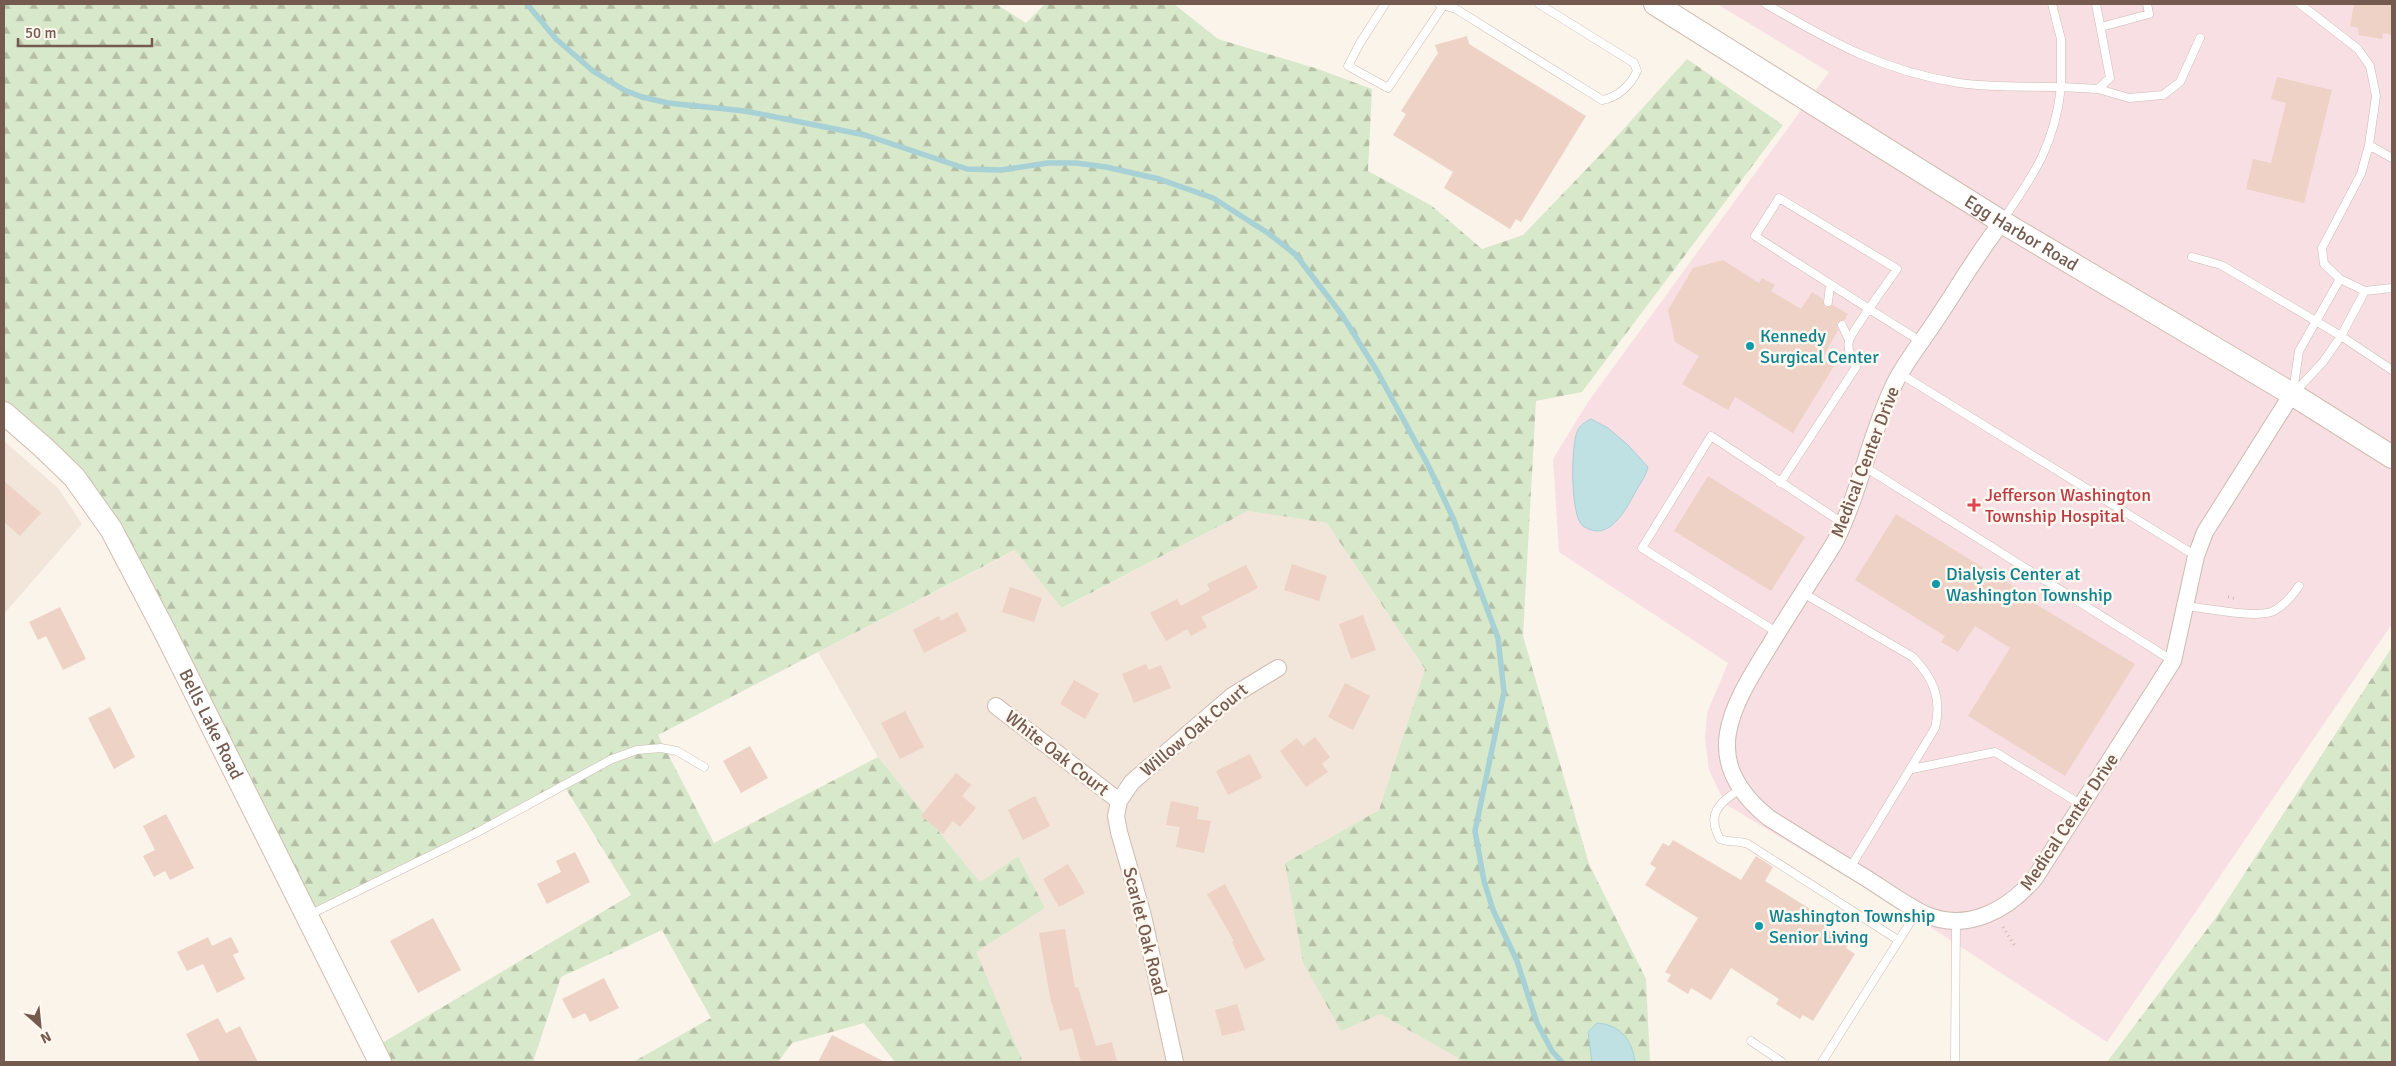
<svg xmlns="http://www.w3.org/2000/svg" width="2396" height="1066" font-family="Signika,sans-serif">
<defs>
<pattern id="forest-firs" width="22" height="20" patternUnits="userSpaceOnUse" patternTransform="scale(1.25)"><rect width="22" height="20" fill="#d8e8ca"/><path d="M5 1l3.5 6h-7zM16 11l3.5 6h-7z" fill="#b4bfa6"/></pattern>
</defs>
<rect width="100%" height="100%" fill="#fbf4eb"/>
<path fill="#f2e5da" d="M4,441L58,488L82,524L4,614Z
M1248,511L1327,523L1425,669L1379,810L1285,863L1380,1014L1458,1058L1459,1062H1023L975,952L1045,908L1018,856L980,882L878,757L818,652L1016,550L1063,608Z"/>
<path fill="#f8dfe4" d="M1717,4H2392V624L2107,1042L1927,925L1725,804L1709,770L1705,739L1707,713L1728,663L1559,552L1553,459L1588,402L1829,72Z"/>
<path fill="url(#forest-firs)" d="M4,4H996L1026,23L1045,4H1174L1218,39L1318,69L1372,89L1368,171L1432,206L1482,249L1523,235L1600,155L1687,59L1783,125L1582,392L1536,401L1523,636L1589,864L1646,979L1650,1062H1459L1458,1058L1380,1014L1341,1031L1303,962L1285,863L1379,810L1425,669L1327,523L1248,511L1062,608L1015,550L658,735L714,843L878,757L980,882L1018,856L1045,908L976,952L1023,1062H895L864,1023L792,1043L778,1062H633L711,1018L662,930L561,977L533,1062H385L377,1046L631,895L563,784L309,915L80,477L4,408Z
M2392,647V1062H2107L2217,916Z"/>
<path fill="#c0e1e4" stroke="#a7d1d5" d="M1591,419L1608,428L1628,445L1648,467C1646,476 1640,484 1636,491C1626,509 1609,544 1583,526C1570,517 1571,446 1577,432C1580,425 1584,423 1591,419Z
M1597,1023C1621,1025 1632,1040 1635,1062H1592L1588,1032Z"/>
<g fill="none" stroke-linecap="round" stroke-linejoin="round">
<path stroke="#a7d1d5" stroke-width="5.5" d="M527,4L556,39L593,71L624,90L642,97L668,103L745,111L865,135L967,169L1001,170L1048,163H1076L1106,167L1159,179L1213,198L1268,233L1296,255L1342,315L1377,371L1428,465L1453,518L1498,638L1504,692L1475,831L1484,881L1493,910L1517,961L1537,1023L1552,1051L1562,1062"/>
</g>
<path fill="#eed2c5" d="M2354,4H2392V35L2383,33L2382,39L2359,35L2358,28L2350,26Z
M1467,36L1469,44L1586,116L1521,222L1516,219L1510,229L1444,188L1453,172L1393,135L1406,114L1401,111L1438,53L1435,45Z
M2277,77L2332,90L2304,203L2246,189L2253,159L2271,163L2286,103L2271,99Z
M1723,260L1759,283L1762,278L1775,285L1771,291L1801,309L1812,292L1823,299L1825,307L1833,305L1848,314L1845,320L1837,322L1838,330L1822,359L1834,366L1793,433L1735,397L1728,410L1682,384L1699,356L1675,342L1668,310L1693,268Z
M1708,476L1805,537L1771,591L1674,531Z
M4,481L41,513L20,536L4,522Z
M1896,514L2018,589L2016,592L2135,664L2065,776L1968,716L2010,648L1975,626L1958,652L1941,642L1945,636L1855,580Z
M1292,564L1327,576L1319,601L1284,590Z
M1246,565L1258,588L1201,617L1207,627L1191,636L1187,629L1166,641L1150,613L1177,599L1181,606L1210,590L1207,584Z
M1010,587L1042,598L1034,622L1002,612Z
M60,607L86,659L63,670L46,636L38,640L29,622Z
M957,612L967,631L924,653L913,630L939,616L941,621Z
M1363,615L1376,650L1351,659L1339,624Z
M1146,664L1149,670L1161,665L1171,688L1134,703L1122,674Z
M1074,680L1099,694L1085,719L1060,704Z
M1345,683L1370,696L1353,730L1328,717Z
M110,707L135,757L114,769L88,718Z
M905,711L924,747L900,759L881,723Z
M1315,737L1330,757L1322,764L1328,772L1306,787L1280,751L1297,738L1303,746Z
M750,746L768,778L741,793L723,761Z
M1250,754L1262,778L1228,795L1216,771Z
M956,773L971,785L962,796L976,808L960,827L953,821L943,834L921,816Z
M1035,796L1050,826L1023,840L1008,810Z
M1171,801L1199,807L1197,819L1211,821L1204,853L1176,847L1180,827L1166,825Z
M166,814L194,868L170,880L165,871L154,877L143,856L155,850L143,826Z
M1673,840L1741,880L1756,856L1773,867L1765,881L1828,920L1824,928L1849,944L1846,948L1855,954L1813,1021L1803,1015L1800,1019L1776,1004L1779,999L1731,968L1711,1000L1691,988L1688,994L1667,981L1671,975L1665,972L1698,918L1645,885L1656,868L1650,864L1663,843L1669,846Z
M575,852L590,882L547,904L537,884L561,872L556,861Z
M1068,864L1085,893L1059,907L1043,879Z
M1225,884L1265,960L1245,969L1232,942L1234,941L1207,894Z
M433,918L461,970L418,993L390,941Z
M1065,929L1075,988L1078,987L1096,1046L1112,1042L1117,1062H1081L1072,1028L1060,1031L1050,997L1039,933Z
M208,937L212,946L231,937L239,952L233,955L245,979L217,993L203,964L187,971L177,952Z
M604,978L619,1008L590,1022L585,1013L573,1019L562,999Z
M1237,1004L1245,1030L1222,1036L1215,1010Z
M218,1018L226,1033L240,1026L258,1062H200L186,1034Z
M832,1035L885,1062H818Z"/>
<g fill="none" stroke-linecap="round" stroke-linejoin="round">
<g stroke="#cdbbb1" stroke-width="9">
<path id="lane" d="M1385,4L1360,43L1348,66L1388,88L1443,6
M1439,4L1456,9L1602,100C1617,98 1631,85 1637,71L1634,63L1539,4
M1766,4C1831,42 1883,71 1959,83C1992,88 2027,86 2061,87C2055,144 2034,175 2002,221
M2052,4L2061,39V87L2098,89L2110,78L2096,4
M2300,4L2358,49L2370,66L2376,96L2369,145L2361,174L2322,248L2324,264L2340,279L2365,291L2392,288
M2101,27L2149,14L2147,4
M2098,89L2129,98L2163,95L2180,82L2200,38
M2369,145L2392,158
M2192,257L2221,265L2341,336L2392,370
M1828,302L1830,285
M1842,325L1849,340
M1899,373L2196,556
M2293,392L2299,351L2340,279
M2294,393L2323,362L2341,336L2365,291
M1865,467L2173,661
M1780,483L1856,367C1852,359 1847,350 1849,341C1851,332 1889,281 1897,269L1779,198L1755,236C1810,271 1865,307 1920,341
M1803,593L1913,657C1934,679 1942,699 1935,728L1850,868
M2185,606C2207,608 2251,618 2271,612C2282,608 2292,596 2299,586
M1778,633L1642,548L1711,436L1844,524
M1912,769L1995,752L2082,805
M1740,789C1719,803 1706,814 1720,839C1730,843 1738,840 1748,844L1898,940
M309,915L476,833L612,759L637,750L661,748L677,751L704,767
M1751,1041L1782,1062
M1955,1060L1956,921
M1822,1062L1918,910"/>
</g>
<g stroke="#cdbbb1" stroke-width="18">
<path id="street" d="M2002,222C1976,255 1956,291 1932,326C1918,347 1902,366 1892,389C1869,439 1860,491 1835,542C1814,576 1791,610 1770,645C1731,708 1697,760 1769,818C1801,838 1833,858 1866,878C1885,890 1904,904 1924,914C1967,933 2008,910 2035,878L2173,661L2196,556L2205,532L2292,394
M996,706L1119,801
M1175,1062L1143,916L1119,832L1116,816L1119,801L1132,782L1232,696L1278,668"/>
</g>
<g stroke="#d1bdb1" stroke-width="24">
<g id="secondary">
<path id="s1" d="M1655,4L2002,222L2292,394L2392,457"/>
<path id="s2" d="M4,413L44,448L74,477L111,529L164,630L380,1062"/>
</g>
</g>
<path stroke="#d4b5a7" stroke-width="3" stroke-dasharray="1 4" stroke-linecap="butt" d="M2228,597L2237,599
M2003,927L2015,946"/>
<use href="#lane" stroke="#fff" stroke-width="8"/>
<use href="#street" stroke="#fff" stroke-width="16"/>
<use href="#secondary" stroke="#fff" stroke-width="22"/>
</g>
<g fill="#0f9aa8" stroke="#fef8f1" stroke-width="2">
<circle cx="1750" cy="346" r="5"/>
<circle cx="1936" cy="584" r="5"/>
<circle cx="1759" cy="926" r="5"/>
</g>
<path fill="#e0444e" stroke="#fef8f1" stroke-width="2" d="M1971.5 497.5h5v5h5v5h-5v5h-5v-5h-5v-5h5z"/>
<g text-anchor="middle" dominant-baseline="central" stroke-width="5" stroke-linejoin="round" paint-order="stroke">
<g font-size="18" fill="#745a4f" stroke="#fef8f1">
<text stroke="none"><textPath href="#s1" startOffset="432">Egg Harbor Road</textPath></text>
<text transform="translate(1865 462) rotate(-69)">Medical Center Drive</text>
<text stroke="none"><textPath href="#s2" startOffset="378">Bells Lake Road</textPath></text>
<text transform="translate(1194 730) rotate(-40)">Willow Oak Court</text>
<text transform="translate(1057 753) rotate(38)">White Oak Court</text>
<text transform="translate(2069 822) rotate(-56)">Medical Center Drive</text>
<text transform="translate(1145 931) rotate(76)">Scarlet Oak Road</text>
</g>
<g font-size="18" fill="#0d838f" stroke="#fef8f1" text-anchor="start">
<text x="1760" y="336">Kennedy<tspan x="1760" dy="21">Surgical Center</tspan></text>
<text x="1946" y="574">Dialysis Center at<tspan x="1946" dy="21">Washington Township</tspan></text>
<text x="1769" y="916">Washington Township<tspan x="1769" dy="21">Senior Living</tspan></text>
</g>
<g font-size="18" fill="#be3a42" stroke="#fef8f1" text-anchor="start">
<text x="1985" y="495">Jefferson Washington<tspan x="1985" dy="21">Township Hospital</tspan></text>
</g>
</g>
<rect width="2396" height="1066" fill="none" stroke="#745a4f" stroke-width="10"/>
<g transform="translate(40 1026) rotate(153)" stroke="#fef8f1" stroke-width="4" paint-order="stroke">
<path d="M0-4L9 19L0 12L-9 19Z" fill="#745a4f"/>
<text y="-8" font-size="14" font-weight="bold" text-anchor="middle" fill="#745a4f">N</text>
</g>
<path d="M18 38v8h134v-8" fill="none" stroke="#745a4f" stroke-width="2.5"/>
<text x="25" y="38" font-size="15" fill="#745a4f" stroke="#fef8f1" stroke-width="4" paint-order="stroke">50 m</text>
</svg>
